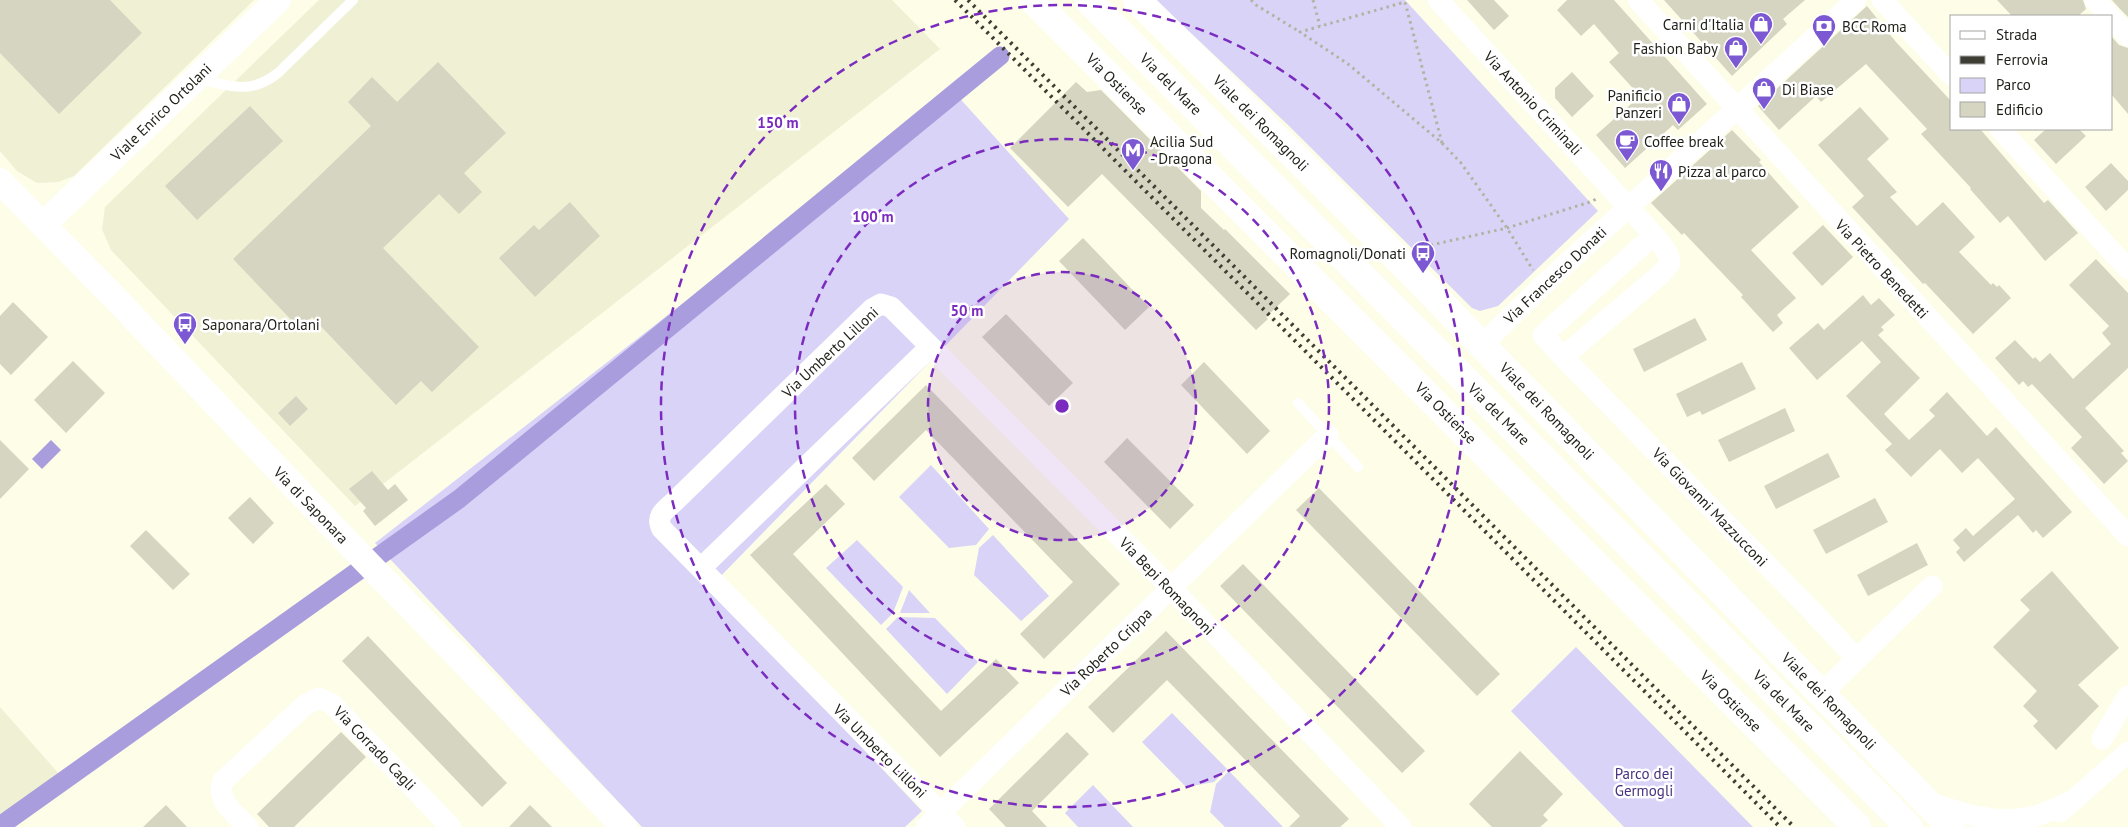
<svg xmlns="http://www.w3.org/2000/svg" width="2128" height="827" font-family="'PT Sans',sans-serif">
<rect width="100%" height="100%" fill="#fdfde8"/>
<path fill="#f0f0d4" d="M0,0H254L74,176L58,182L37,183L17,171L0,151Z
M319,0H892L940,49L355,506L111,250L102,229L105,207Z
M0,707L59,774L0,818Z"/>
<path fill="#d9d3f8" d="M1156,0H1405L1598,211L1498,306L1480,311L1472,308L1287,124Z
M954,92L1069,219L710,587L922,811L905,827H642L375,543Z
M931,465L989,529L976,545L949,548L899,497Z
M993,535L1049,596L1021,621L974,575L979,548Z
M857,540L903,587L893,613L881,625L826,568Z
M909,590L930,613H900Z
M898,617L935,618L978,662L947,694L886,629Z
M1576,647L1753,827H1624L1511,711Z
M1172,713L1227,769L1214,782L1186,787L1142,742Z
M1229,771L1283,827H1225L1210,812L1216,784Z
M1093,785L1133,827H1078L1065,813Z"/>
<path fill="#aa9ddd" d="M51,440L61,450L42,469L32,459Z"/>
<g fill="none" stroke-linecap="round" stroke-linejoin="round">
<path stroke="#aa9ddd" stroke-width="19" d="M0,826L459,499L1000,56"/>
</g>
<path fill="#d5d5c1" d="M0,0H110L142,33L59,114L0,53Z
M1467,0H1494L1509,16L1494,30Z
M1567,0H1614L1707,104L1678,130L1673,125L1625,168L1596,135L1640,96L1609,62L1619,53L1594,24L1581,36L1557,10Z
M1664,0H1805L1783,19L1787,24L1732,76Z
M1997,0H2083L2086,9L2078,16H2012Z
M2112,0H2128V17L2120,9Z
M1867,6L1896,42L1952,102V129H1980L2044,203L2048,200L2078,233L2045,261L2008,216L2000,223L1970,189L1971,188L1921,134L1927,129L1866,64L1821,102L1816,96L1779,130L1758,106Z
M2112,37L2119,45L2128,48V114L2112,95Z
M438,62L506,133L464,173L482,192L459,214L439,194L383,248L479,347L432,392L421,381L396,405L312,317L300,329L233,259L371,126L348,102L372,77L397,102Z
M1572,72L1594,96L1572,117L1555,98V88Z
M1076,82L1087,92L1101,90L1201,191V208L1224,230L1225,229L1290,294L1266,317L1268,319L1256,330L1102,174L1068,207L1010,148Z
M250,106L283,141L197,220L165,186Z
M1860,107L1889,139L1867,159L1897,192L1890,197L1917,226L1943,202L1975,237L1959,252L1991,285L1993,283L1997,287L1999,285L2011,298L1973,334L1925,283L1923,284L1852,207L1864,196L1818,145Z
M2046,129H2079L2086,136L2056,164L2034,140Z
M1732,130L1761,160L1759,162L1799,207L1751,250L1796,298L1777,315L1783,323L1773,332L1741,297L1743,295L1684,233L1682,235L1651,203Z
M2111,163L2128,181V190L2106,211L2085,187Z
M570,202L600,236L535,297L499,258L534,225L539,230Z
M1823,225L1853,257L1822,286L1792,253Z
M1083,238L1149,307L1125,330L1059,261Z
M2096,259L2128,293V368L2085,408L2124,451L2121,453L2128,461L2104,484L2071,448L2082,437L2032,384L2028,387L2023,381L2019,385L1995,358L2015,340L2033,359L2035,357L2040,362L2050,353L2073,379L2111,344L2102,333L2109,326L2069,285Z
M1863,295L1871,305L1879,298L1895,315L1881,327L1884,330L1878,335L1920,378L1884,414L1909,440L1935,416L1929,410L1947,392L1987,436L1996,427L2072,512L2043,538L2036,530L2033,533L2018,515L1964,562L1956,552L1960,548L1953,540L1966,528L1973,536L2015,499L1978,458L1962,473L1940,449L1911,477L1885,450L1892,444L1846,396L1881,362L1862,341L1817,380L1789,348L1818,323L1824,330Z
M13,302L48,337L11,375L0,364V316Z
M1006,314L1073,383L1049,406L982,337Z
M1695,318L1707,340L1644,372L1633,349Z
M73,361L105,393L66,433L34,400Z
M1204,362L1270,431L1247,454L1181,385Z
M1742,362L1756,389L1702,415L1700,411L1687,417L1676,394Z
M926,385L1120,584L1044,659L1020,634L1073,582L926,430L874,481L852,458Z
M296,396L308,409L290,426L278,413Z
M1785,408L1795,431L1729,462L1718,440Z
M1127,438L1194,505L1170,529L1104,462Z
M0,440L29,469L0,499Z
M1828,453L1840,477L1776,509L1764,486Z
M372,471L388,490L395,484L408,500L375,526L363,511L366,508L349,489Z
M826,484L845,504L793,554L941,711L996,659L1019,683L940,757L750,555Z
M1319,488L1500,674L1477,696L1296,510Z
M250,497L274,523L253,544L228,518Z
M1875,498L1888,522L1826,554L1813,530Z
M146,530L190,574L173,590L130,546Z
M1917,543L1928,565L1868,596L1857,575Z
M1243,564L1425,751L1402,773L1220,586Z
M2052,571L2119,648L2078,685L2099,706L2056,750L2033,726L2038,721L2023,706L2037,691L1993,647L2030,610L2020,600Z
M1166,631L1349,819L1340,827H1289L1300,816L1167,680L1113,733L1088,707Z
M368,636L507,783L482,807L342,661Z
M341,732L366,757L294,827H269L257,814Z
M1067,732L1089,754L1032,811L1047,827H1006L989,809Z
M1520,751L1563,794L1543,815L1548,820L1540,827H1492L1469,804Z
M166,805L187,827H143Z
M530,805L552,827H509Z"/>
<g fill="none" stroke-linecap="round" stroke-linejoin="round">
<path stroke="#b3b3a3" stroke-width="3" stroke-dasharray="2.5 4" stroke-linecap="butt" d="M1251,0L1256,5L1300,32
M1313,0L1320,26
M1442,143L1405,2L1300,32L1348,64L1442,143L1461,163L1507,228L1533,270
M1418,248L1507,228L1593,201L1597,198"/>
<path stroke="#fff" stroke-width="10" d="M199,79C231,86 250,95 278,73L353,0
M1298,403L1358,467"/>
<path stroke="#fff" stroke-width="21" d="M1438,0L1654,235C1661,244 1669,251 1670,263L1661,274L1563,357L1543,335L1654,235
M1638,0L2128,536
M1882,0L1952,76
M2095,0L2110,16
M2112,18L2128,36
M2000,129L2128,269
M1482,345L1542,286L1856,0
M1563,357L1813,612L1857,659
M701,568L930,347
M1821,694L1932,586
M2102,739L2128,696
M1926,801C1958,812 1991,824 2026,818C2041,816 2056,808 2070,802
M2060,812L2128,752
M248,827C236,815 215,800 223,781L305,705L319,698L332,704L451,827
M926,827L1328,435
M955,827L662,529C655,516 665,510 674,502L872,309L881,304L891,307L1171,588L1401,827"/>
<path stroke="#fff" stroke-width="26" d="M0,181L114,297L353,548L624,827
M43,225L278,0"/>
<path stroke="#fff" stroke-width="28" d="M1033,0L1857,827
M1137,0L1398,259L1951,827"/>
<path stroke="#fff" stroke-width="28" d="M1088,0L1909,827"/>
<path stroke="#3e3e35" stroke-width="4" stroke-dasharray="2.5 5" stroke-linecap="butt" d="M955,0L1780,827
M968,0L1794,827"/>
</g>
<circle cx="1062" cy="406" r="134" fill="#7b2cbf" fill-opacity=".12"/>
<g fill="none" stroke="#7b2cbf" stroke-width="2.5" stroke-dasharray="9 6">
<circle cx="1062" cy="406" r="134"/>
<circle cx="1062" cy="406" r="267"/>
<circle cx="1062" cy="406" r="401"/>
</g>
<defs>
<g id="shop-pin" transform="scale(1.25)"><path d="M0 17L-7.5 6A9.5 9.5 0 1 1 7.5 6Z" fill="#7c59d3" stroke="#fff"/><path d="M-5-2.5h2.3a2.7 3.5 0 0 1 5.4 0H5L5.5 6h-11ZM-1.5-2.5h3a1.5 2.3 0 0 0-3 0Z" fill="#fff"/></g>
<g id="bank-pin" transform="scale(1.25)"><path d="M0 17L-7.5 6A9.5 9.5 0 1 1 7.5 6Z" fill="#7c59d3" stroke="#fff"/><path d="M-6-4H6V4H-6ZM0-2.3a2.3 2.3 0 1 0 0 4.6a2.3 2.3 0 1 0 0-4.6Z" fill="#fff"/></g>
<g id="cafe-pin" transform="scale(1.25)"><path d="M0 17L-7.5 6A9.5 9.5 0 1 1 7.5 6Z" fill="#7c59d3" stroke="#fff"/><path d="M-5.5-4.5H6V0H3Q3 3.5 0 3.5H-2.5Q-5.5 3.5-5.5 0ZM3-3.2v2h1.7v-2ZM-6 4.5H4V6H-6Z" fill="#fff"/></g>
<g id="metro-pin" transform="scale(1.25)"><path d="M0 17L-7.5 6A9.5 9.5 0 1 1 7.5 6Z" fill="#7c59d3" stroke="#fff"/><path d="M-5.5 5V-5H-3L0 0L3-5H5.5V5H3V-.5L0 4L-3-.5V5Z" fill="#fff"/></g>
<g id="restaurant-pin" transform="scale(1.25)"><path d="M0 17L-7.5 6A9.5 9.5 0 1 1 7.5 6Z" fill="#7c59d3" stroke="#fff"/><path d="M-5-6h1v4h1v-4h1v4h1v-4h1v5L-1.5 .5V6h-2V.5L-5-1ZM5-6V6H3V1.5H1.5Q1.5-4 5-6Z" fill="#fff"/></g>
<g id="bus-pin" transform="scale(1.25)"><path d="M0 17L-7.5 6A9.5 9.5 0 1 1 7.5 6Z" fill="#7c59d3" stroke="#fff"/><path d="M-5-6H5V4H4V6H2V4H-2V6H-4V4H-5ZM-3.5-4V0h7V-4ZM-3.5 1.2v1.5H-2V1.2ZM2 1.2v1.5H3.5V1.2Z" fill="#fff"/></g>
</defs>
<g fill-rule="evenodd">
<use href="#shop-pin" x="1761" y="24"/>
<use href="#bank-pin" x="1824" y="26"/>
<use href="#shop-pin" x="1736" y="48"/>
<use href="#shop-pin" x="1764" y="89"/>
<use href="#shop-pin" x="1679" y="104"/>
<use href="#cafe-pin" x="1627" y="141"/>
<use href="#metro-pin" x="1133" y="150"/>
<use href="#restaurant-pin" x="1661" y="171"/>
<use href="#bus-pin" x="1423" y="253"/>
<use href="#bus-pin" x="185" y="324"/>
</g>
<g text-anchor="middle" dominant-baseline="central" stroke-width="5" stroke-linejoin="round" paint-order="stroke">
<g font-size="15" fill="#1f1f18" stroke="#fff" text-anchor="start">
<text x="1744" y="24" text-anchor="end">Carni d'Italia</text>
<text x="1842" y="26">BCC Roma</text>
<text x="1718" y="48" text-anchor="end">Fashion Baby</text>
<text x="1782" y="89">Di Biase</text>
<text x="1662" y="95" text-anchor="end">Panificio<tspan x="1662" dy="17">Panzeri</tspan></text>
<text x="1150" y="141">Acilia Sud<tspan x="1150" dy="17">- Dragona</tspan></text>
<text x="1644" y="141">Coffee break</text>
<text x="1678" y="171">Pizza al parco</text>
<text x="1406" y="253" text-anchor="end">Romagnoli/Donati</text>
<text x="202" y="324">Saponara/Ortolani</text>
</g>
<g font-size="15" fill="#1f1f18" stroke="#fff">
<text transform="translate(1117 84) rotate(45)">Via Ostiense</text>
<text transform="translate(1171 84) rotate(45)">Via del Mare</text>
<text transform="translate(1533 103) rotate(47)">Via Antonio Criminali</text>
<text transform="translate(161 112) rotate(-44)">Viale Enrico Ortolani</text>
<text transform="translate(1261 123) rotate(45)">Viale dei Romagnoli</text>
<text transform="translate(1882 269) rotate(47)">Via Pietro Benedetti</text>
<text transform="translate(1555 275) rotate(-43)">Via Francesco Donati</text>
<text transform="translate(830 352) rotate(-43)">Via Umberto Lilloni</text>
<text transform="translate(1547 411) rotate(46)">Viale dei Romagnoli</text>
<text transform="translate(1446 413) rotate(45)">Via Ostiense</text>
<text transform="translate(1499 414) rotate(45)">Via del Mare</text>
<text transform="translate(311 505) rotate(46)">Via di Saponara</text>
<text transform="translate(1710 507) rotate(46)">Via Giovanni Mazzucconi</text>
<text transform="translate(1167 586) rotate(46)">Via Bepi Romagnoni</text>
<text transform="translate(1106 652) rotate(-44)">Via Roberto Crippa</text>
<text transform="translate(1731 701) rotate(45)">Via Ostiense</text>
<text transform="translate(1784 701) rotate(45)">Via del Mare</text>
<text transform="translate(1829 701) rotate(46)">Viale dei Romagnoli</text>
<text transform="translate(375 748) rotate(46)">Via Corrado Cagli</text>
<text transform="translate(880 751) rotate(45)">Via Umberto Lilloni</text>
</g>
<g font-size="15" fill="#47327d" stroke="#fff">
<text x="1644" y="773">Parco dei<tspan x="1644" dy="17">Germogli</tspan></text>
</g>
</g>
<circle cx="1062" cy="406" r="8" fill="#7b2cbf" stroke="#fff" stroke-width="2.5"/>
<g font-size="15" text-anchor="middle" font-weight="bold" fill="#7b2cbf" stroke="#fff" stroke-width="5" stroke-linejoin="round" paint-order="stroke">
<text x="778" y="128">150 m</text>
<text x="873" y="222">100 m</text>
<text x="967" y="316">50 m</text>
</g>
<rect x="1950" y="15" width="162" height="115" fill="#ffffff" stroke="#a5a5a3"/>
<rect x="1960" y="31" width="25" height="8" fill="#ffffff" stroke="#a5a5a3"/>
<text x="1996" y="40" font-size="15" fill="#1f1f18">Strada</text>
<rect x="1960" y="56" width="25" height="8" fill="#3e3e35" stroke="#a5a5a3"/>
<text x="1996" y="65" font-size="15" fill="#1f1f18">Ferrovia</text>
<rect x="1960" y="78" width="25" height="15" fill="#d9d3f8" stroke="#a5a5a3"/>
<text x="1996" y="90" font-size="15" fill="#1f1f18">Parco</text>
<rect x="1960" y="102" width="25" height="15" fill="#d5d5c1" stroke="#a5a5a3"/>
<text x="1996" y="115" font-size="15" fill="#1f1f18">Edificio</text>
</svg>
